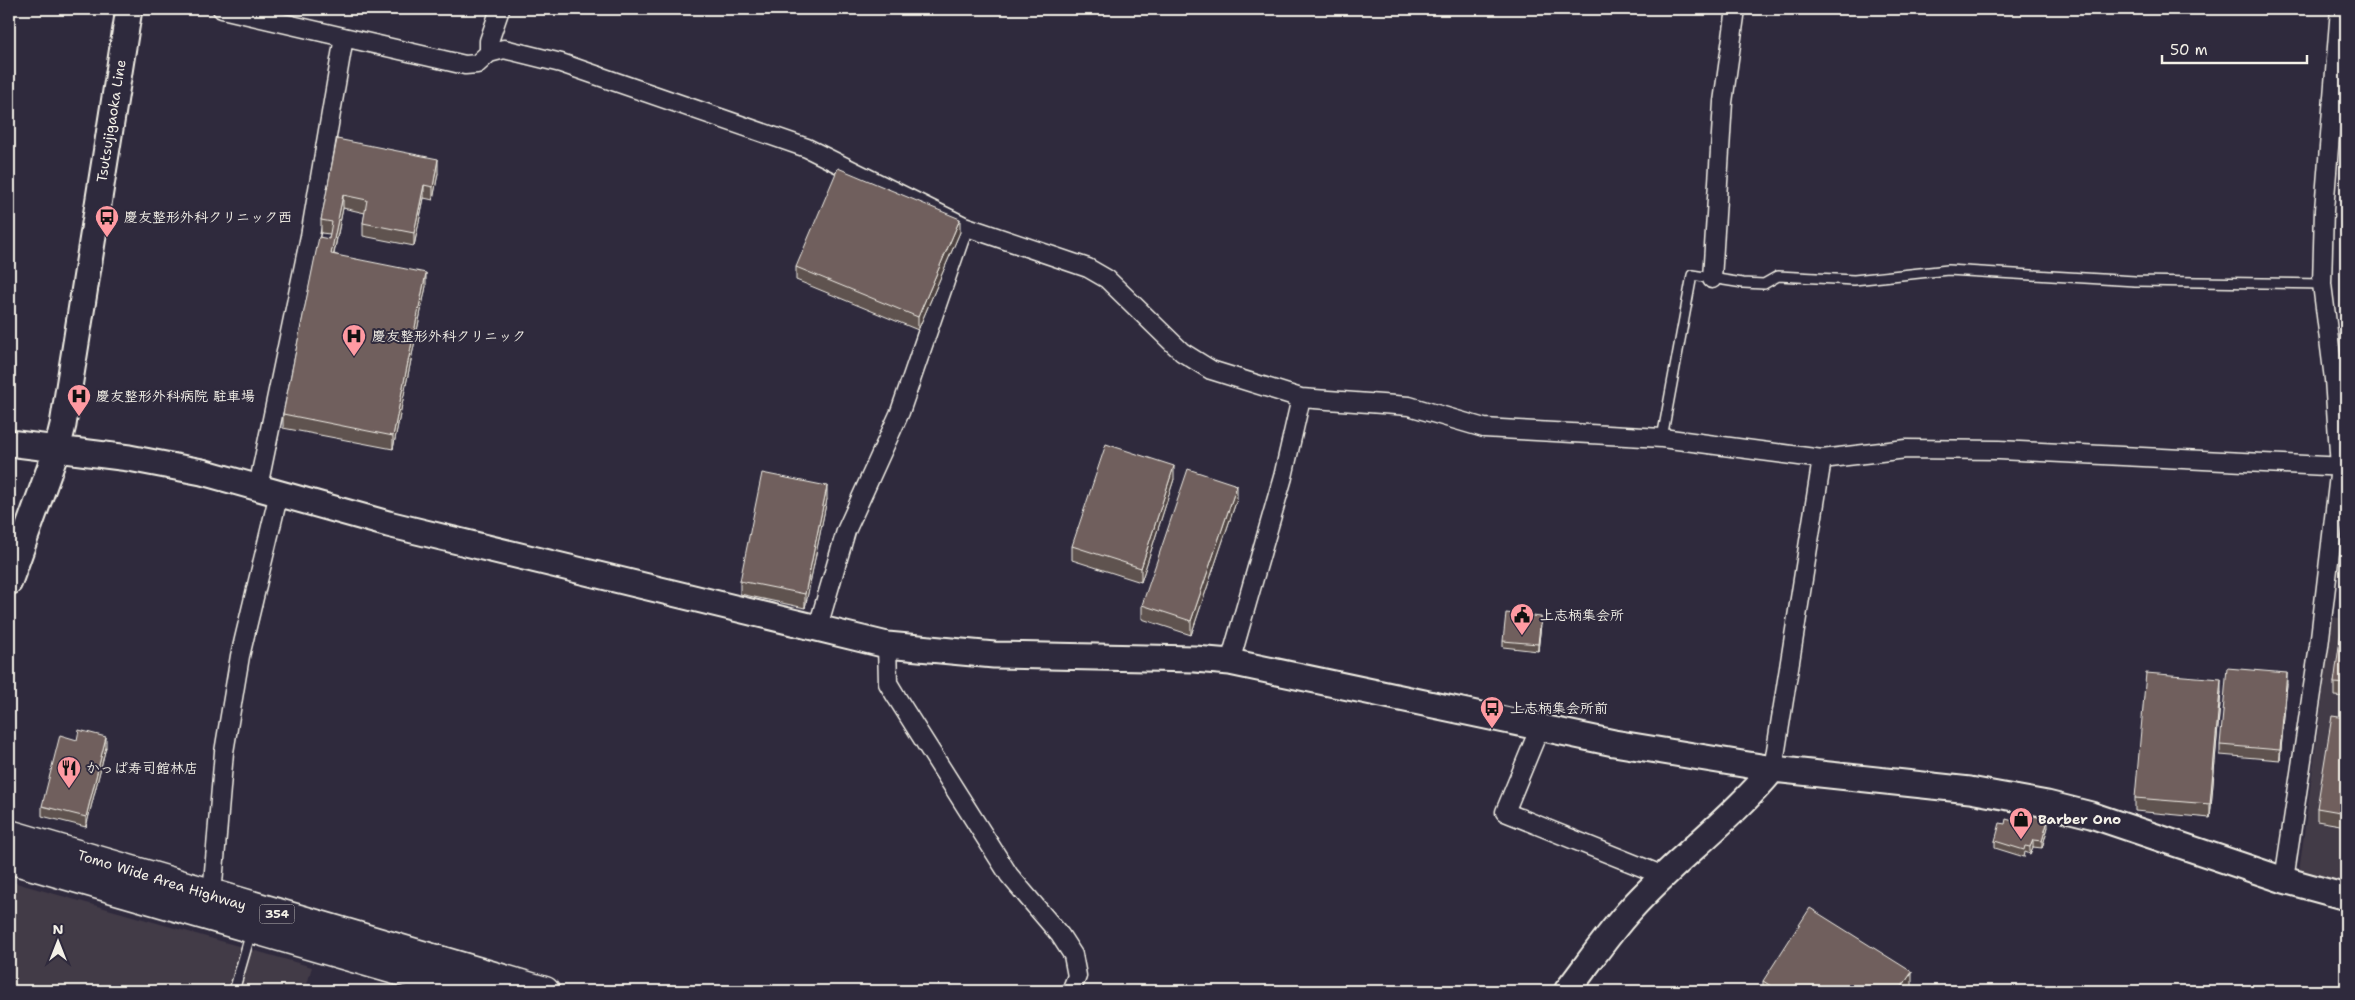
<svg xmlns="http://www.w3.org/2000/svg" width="2355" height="1000" font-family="'Shantell Sans','Klee One',sans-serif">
<rect width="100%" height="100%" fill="#2f2a3d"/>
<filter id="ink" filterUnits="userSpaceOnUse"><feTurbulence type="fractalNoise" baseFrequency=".02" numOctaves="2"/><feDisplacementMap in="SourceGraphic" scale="10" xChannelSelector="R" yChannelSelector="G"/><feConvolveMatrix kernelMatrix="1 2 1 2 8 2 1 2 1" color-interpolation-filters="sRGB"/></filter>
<g filter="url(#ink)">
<path fill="#423a47" d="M2333,617L2346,619V881L2299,872Z
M9,881L312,967L305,991H9Z"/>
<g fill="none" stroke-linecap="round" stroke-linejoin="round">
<g stroke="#f4f1e8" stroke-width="12">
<path id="lane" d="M1662,438L1692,275L1743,283L1764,284L1778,276L1854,280L1948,270L2135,281L2322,284
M234,991L251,932"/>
</g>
<g stroke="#f4f1e8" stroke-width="21">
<path id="street" d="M222,9L465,65L477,64L489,53L504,49L561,63L807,148L964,226L1088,268L1107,279L1182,352L1211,370L1301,398L1409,406L1484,428L1662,438L1822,459L1906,449L1999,450L2346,467
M489,53V41L500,9
M1712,279L1723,102L1736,9
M258,487L310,236L344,37
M817,630L846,531L900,412L964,226
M887,645L888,683L897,698L1009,875L1060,935L1073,955L1077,976L1071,991
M1230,662L1283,477L1301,398
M1540,727L1505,812L1664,876
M1773,769L1822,459
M2284,880L2319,646L2340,467L2334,379L2322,284L2324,210L2340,9
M212,895L224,752L240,656L279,493"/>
</g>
<g stroke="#f4f1e8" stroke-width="29">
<path id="secondary" d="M9,443L129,458L202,472L388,524L887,645L994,655L1195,659L1230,662L1614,743L1773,769L1970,790L2047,804L2091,815L2284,880L2346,897
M9,582L57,449L63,425L129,9
M1567,991C1588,964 1607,935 1630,910C1675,860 1730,821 1773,769"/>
</g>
<g stroke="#f4f1e8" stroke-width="31">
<path id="highway" d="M9,834L545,991
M9,859L468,991"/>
</g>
<use href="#lane" stroke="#2f2a3d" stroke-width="9"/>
<use href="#street" stroke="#2f2a3d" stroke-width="18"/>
<use href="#secondary" stroke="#2f2a3d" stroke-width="25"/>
<use href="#highway" stroke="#2f2a3d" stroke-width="28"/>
</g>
<path fill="#5f5250" stroke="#f4f1e8" d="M337,139L438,173L433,200L424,198L414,246L363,236V223L365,213L343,208L334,254L426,286L393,449L283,428V414L330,234L321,233V220Z
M960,232L918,330L796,280V267Z
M1174,479L1141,582L1072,560V546Z
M827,499L805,608L740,594V581Z
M1237,499L1191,635L1142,619V605Z
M1541,624L1538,651L1503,647V641Z
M2346,624V697L2334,696V683Z
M2287,684L2280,760L2220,755V745Z
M2221,692L2210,818L2135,811V798Z
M2346,718V826L2317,821V808Z
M106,747L86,827L42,816V806Z
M2005,824L2048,827L2042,848L2033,847L2030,854L2025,852L2024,857L1995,848V841Z
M1763,981L1912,985L1908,991H1763Z"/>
<path fill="#4e4241" stroke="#f4f1e8" d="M438,159V173L433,200V187Z
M424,185V198L414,246V233Z
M343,195V208L331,267V254Z
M960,219V232L918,330V317Z
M426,273V286L393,449V436Z
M1174,466V479L1141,582V568Z
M1237,485V499L1191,635V621Z
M827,486V499L805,608V594Z
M1541,617V624L1538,651V644Z
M2287,673V684L2280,760V750Z
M2221,679V692L2210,818V804Z
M106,737V747L86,827V817Z
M2048,820V827L2042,848V841Z
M2033,840V847L2030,854V847Z
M1912,972V985L1908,991H1899Z"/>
<path fill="#6f5f5d" stroke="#f4f1e8" d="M337,139L438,159L433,187L424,185L414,233L363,223L367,200L343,195L331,254L426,273L393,436L283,414L319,237L329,239L332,222L321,220Z
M838,168L960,219L918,317L796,267Z
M1106,444L1174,466L1141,568L1072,546Z
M1188,469L1237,485L1191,621L1142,605Z
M762,473L827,486L805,594L740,581Z
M1506,613L1541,617L1538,644L1503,641Z
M2342,624H2346V684L2334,683Z
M2227,668L2287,673L2280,750L2220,745Z
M2146,673L2221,679L2210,804L2135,798Z
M2332,716L2346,718V813L2317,808Z
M79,730L106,737L86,817L42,806L60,735L77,740Z
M2034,816L2048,820L2042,841L2033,840L2030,847L2025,846L2024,850L1995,841L2000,823L2005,824L2006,819L2031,826Z
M1810,908L1912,972L1899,991H1779L1763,981Z"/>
</g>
<defs>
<g id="bus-pin" transform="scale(1.25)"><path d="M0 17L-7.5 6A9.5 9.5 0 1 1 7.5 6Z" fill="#ff9aa2" stroke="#2f2a3d"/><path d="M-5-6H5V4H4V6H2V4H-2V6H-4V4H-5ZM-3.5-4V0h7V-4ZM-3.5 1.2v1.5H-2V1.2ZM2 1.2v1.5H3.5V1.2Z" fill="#111"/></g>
<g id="hospital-pin" transform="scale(1.25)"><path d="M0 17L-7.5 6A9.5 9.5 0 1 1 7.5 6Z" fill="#ff9aa2" stroke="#2f2a3d"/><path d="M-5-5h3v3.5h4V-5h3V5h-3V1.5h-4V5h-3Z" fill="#111"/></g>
<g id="civic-pin" transform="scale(1.25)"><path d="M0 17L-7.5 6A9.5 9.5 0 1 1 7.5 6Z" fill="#ff9aa2" stroke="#2f2a3d"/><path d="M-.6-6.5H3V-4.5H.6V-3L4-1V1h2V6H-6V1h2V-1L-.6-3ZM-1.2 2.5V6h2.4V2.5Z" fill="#111"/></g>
<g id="restaurant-pin" transform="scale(1.25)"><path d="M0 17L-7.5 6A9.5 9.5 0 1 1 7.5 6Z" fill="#ff9aa2" stroke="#2f2a3d"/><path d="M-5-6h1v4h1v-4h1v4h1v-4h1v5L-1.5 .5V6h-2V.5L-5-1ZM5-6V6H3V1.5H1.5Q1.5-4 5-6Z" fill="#111"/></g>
<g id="shop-pin" transform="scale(1.25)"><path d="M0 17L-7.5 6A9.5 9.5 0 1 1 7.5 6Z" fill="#ff9aa2" stroke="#2f2a3d"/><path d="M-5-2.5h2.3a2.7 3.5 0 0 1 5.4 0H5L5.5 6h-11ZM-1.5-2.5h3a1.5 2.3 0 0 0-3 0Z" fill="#111"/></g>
</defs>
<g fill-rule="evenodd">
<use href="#bus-pin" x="107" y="217"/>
<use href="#hospital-pin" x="354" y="336"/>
<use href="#hospital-pin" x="79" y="396"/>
<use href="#civic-pin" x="1522" y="615"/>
<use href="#bus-pin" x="1492" y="708"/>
<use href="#restaurant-pin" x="69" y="768"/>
<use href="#shop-pin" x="2021" y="819"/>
</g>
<g text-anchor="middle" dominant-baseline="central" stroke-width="4" stroke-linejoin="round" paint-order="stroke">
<rect fill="#2f2a3d" stroke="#b9b5b5" stroke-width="1" x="259.5" y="904.5" width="35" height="19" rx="4"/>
<g font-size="12" font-weight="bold" fill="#f4f1e8">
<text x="277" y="914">354</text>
</g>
<g font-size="14" fill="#f4f1e8" stroke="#2f2a3d">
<text transform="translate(111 121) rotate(-81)">Tsutsujigaoka Line</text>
<text transform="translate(162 880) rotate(17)">Tomo Wide Area Highway</text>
</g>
<g font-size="14" font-weight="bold" fill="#f4f1e8" stroke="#2f2a3d" text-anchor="start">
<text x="124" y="217">慶友整形外科クリニック西</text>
<text x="372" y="336">慶友整形外科クリニック</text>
<text x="96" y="396">慶友整形外科病院 駐車場</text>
<text x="1540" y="615">上志柄集会所</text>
<text x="1510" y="708">上志柄集会所前</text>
<text x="86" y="768">かっぱ寿司館林店</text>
<text x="2038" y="819">Barber Ono</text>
</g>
</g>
<rect width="2355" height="1000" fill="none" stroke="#2f2a3d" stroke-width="30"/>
<rect x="15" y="15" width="2325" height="970" fill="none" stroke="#f4f1e8" stroke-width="2" filter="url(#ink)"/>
<g transform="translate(58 942)" stroke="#2f2a3d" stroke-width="4" paint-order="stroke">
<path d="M0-4L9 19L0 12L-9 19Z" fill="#f4f1e8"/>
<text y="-8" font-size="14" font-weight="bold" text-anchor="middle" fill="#f4f1e8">N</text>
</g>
<path d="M2162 55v8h145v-8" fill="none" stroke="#f4f1e8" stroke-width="2.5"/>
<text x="2170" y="55" font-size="15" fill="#f4f1e8" stroke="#2f2a3d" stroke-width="4" paint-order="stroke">50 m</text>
</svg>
